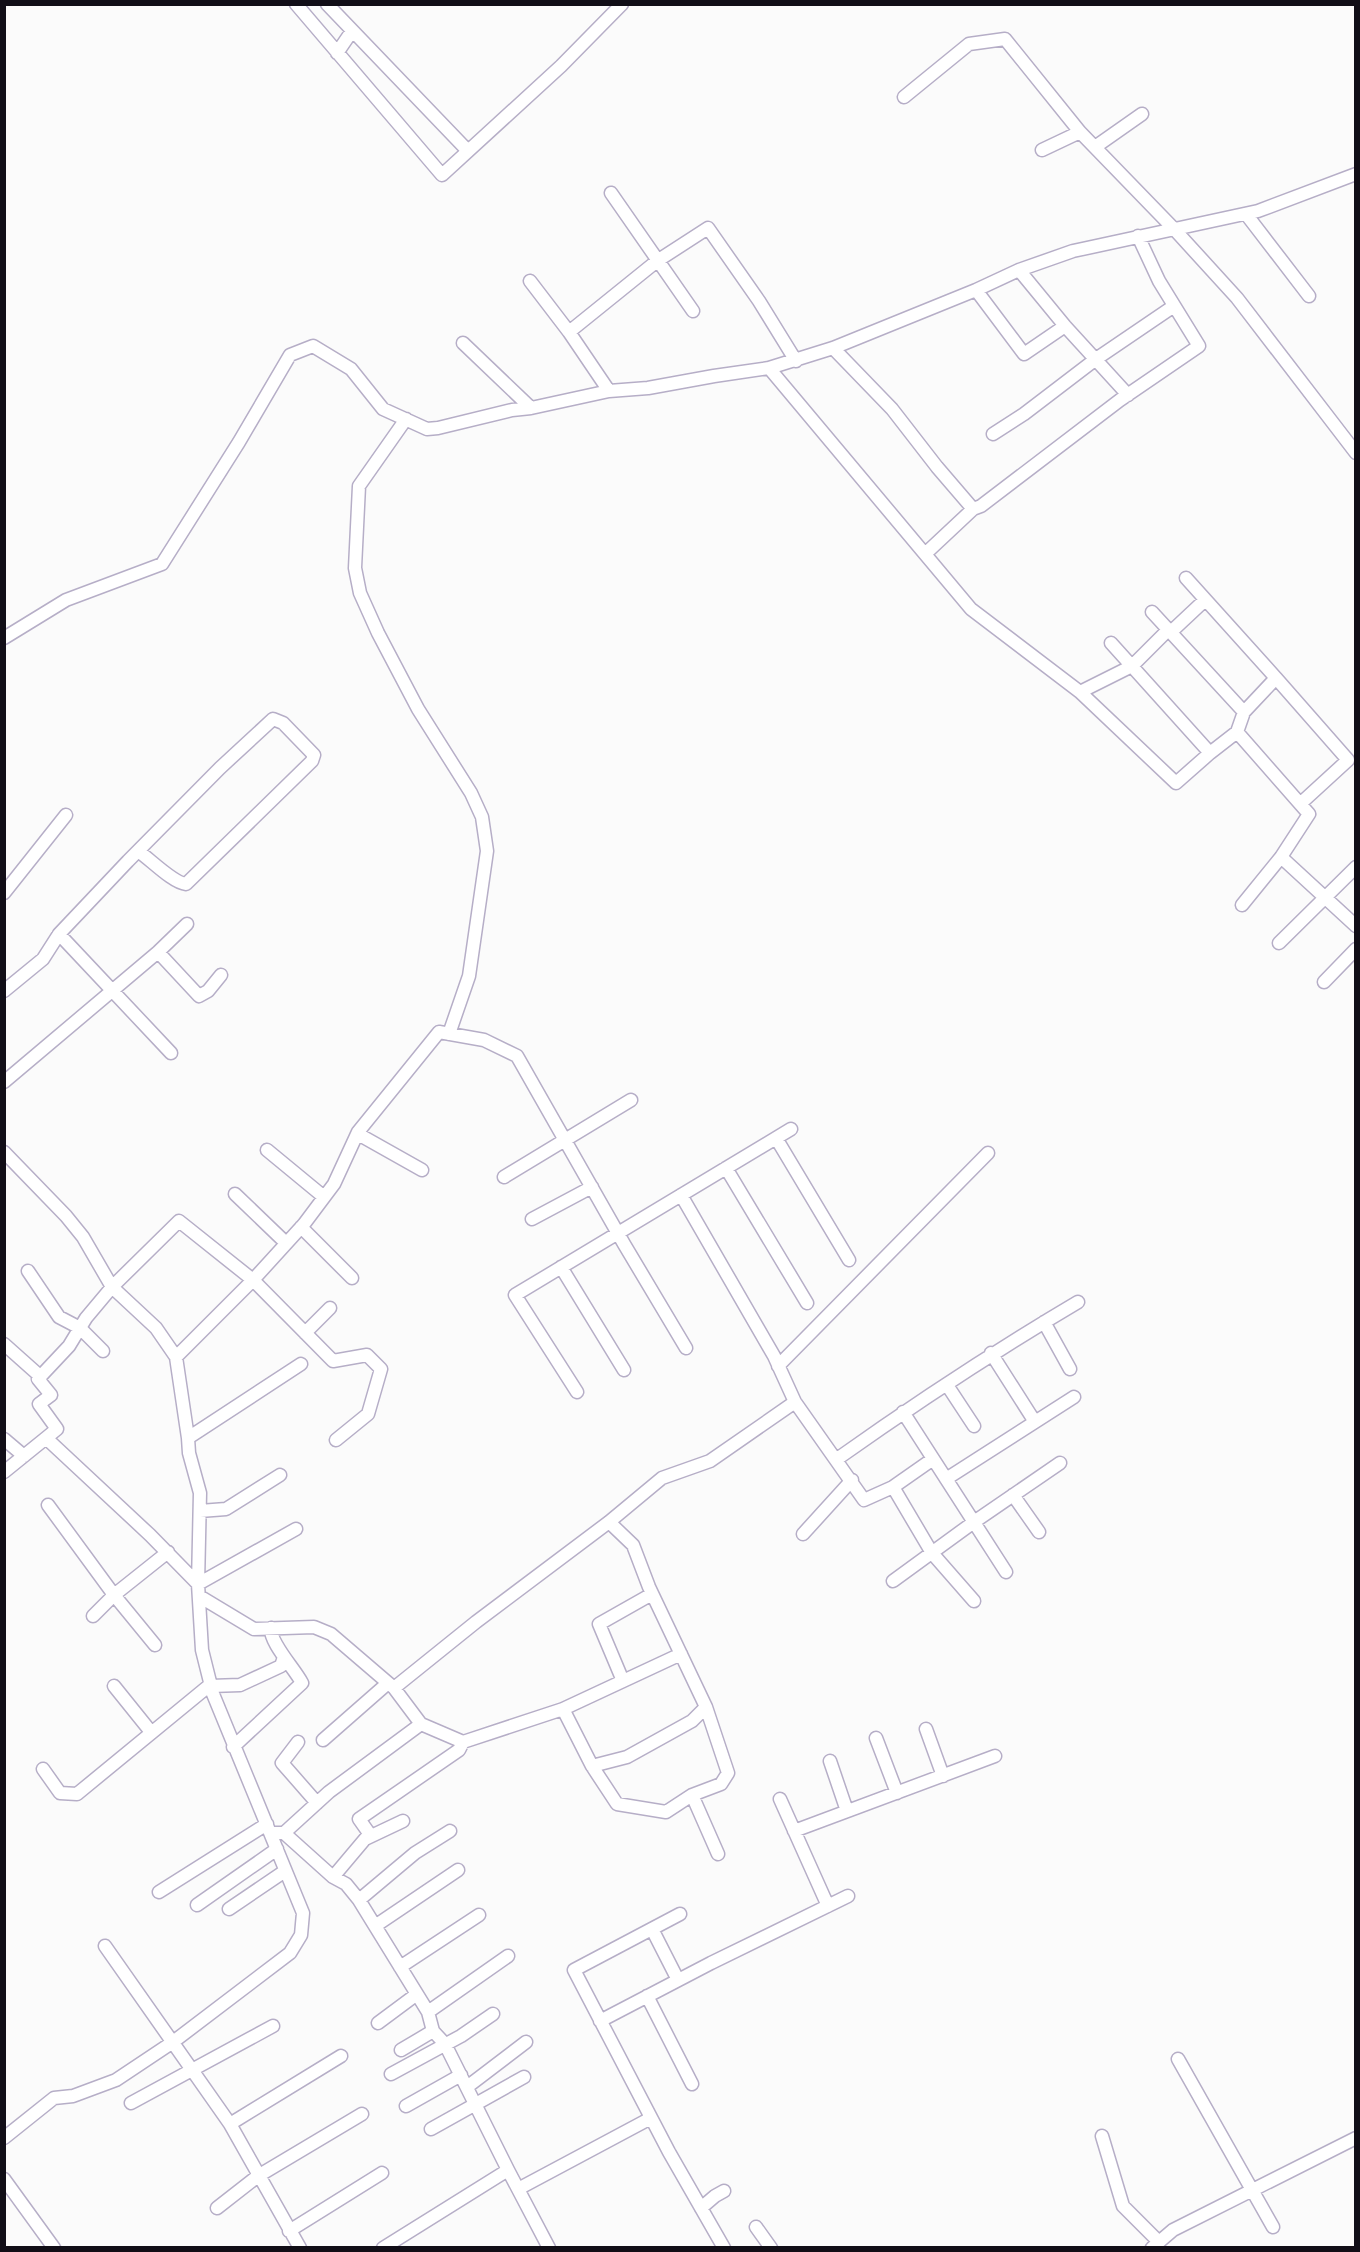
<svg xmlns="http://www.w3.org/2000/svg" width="1360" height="2252" font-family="'DejaVu Sans',sans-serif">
<rect width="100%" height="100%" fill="#fbfbfb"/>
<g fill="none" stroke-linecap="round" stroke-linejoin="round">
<g stroke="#b6aec7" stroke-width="15">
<path id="street" d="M296,4L442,175L561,66L622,4
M327,4L468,151
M337,53L352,31
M904,97L969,44L1005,39L1080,132L1175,230L1237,298L1356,453
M1095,147L1142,114
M1042,150L1080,132
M611,193L693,311
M1246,214L1309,296
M1019,270L1065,326L1128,395
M530,281L569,332L609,391
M976,290L1024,354L1065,326
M569,332L657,261L708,228L759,301L796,361
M463,343L531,408
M833,348L892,409L937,467L973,509
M769,368L971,609L1080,692L1176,783L1210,753L1237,732L1244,712L1276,678L1348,760L1300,804
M406,419L359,486L355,568L360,593L378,633L418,709L471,793L482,817L487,851L469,976L449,1034
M993,434L1024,414L1096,359L1174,306
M925,554L973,509L981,506L1120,400L1199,346L1159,281L1138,236
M1186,578L1276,678
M1152,612L1244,712
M4,638L66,600L162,564L239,442L290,355L313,346L351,369L383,409L427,429L438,428L512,410L531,408L609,391L648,388L714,376L769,368L833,348L976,290L1019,270L1073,251L1258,211L1356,174
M1111,643L1210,753
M1080,692L1132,666L1166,632L1173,630L1205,600
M1237,732L1309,814L1281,857L1242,905
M1281,857L1356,926
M4,893L66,815
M59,934L171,1053
M1279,943L1356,867
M158,952L199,996L208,991L221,975
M1324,982L1356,949
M4,991L43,959L59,934L128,861L220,768L273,719L283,723L314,755L312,761L186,884C173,883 150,859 138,851
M4,1082L158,952L187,924
M358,1134L422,1170
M776,1138L849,1260
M267,1150L324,1197
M4,1152L66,1216L83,1237L112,1287L156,1328L176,1357L188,1438L189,1453L200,1493L198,1584L202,1650L213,1694L303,1913L301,1935L290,1953L173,2042L116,2080L73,2096L54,2098L4,2138
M726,1168L807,1303
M504,1177L631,1100
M235,1194L286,1243
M681,1195L774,1356L795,1402L864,1500L893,1487L933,1459
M532,1219L592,1187
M301,1227L352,1278
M561,1267L624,1370
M28,1271L59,1317L80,1328L103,1351
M1044,1322L1070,1369
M305,1333L330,1308
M4,1344L41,1377
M991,1353L1035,1422
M176,1357L253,1280L179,1221L112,1287L86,1318L69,1346L38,1379L51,1395L39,1404L57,1429L46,1438L150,1535L198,1584L296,1529
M778,1366L988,1153
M947,1385L974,1426
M577,1392L515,1295L791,1129
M903,1412L1006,1572
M188,1438L301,1364
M4,1439L24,1456
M336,1440L368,1414L381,1369L367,1355L333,1361L253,1280L304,1224L334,1184L358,1132L439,1032L484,1040L517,1056L624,1244L686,1348
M837,1459C916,1403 995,1351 1078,1302
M4,1472L46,1438
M946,1479L1074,1397
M893,1487L932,1553L974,1601
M1013,1495L1039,1532
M48,1505L114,1595L155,1645
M200,1511L226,1509L280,1475
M803,1534L852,1480
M893,1581L974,1522L1060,1463
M199,1596L254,1629L314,1627L331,1634L394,1688L421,1724L329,1792L284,1833
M93,1616L114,1595L168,1552
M623,1681L599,1624L652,1594
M114,1686L151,1732
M211,1686L240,1685L281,1666L284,1657
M394,1688L476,1622L609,1522L662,1478L710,1461L795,1402
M563,1709L592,1766L617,1804L666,1812L692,1795L721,1784L728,1773L706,1707L649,1587L633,1545L609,1522
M421,1724L463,1742
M926,1729L943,1776
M876,1738L897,1793
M323,1740L388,1683
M298,1742L282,1763L317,1803
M233,1747L302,1683C295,1669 269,1642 271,1628
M830,1761L847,1811
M592,1766L627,1757L692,1721L706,1707
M43,1769L60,1793L77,1794L211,1684
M692,1795L718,1854
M780,1799L828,1906
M794,1831L995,1756
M271,1833H284L333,1877L346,1884L359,1900L428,2012L433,2031L445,2044L508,2170L549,2248
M371,1836L359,1819L459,1750L463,1742L563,1709L681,1654
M333,1877L365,1839L403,1821
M159,1892L267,1824
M359,1900L415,1853L450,1831
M197,1905L277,1849
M229,1909L285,1871
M680,1914L574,1970L669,2152L724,2248
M375,1926L458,1870
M652,1929L678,1980
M105,1946L230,2124L300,2248
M400,1967L479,1915
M647,1996L692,2084
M428,2012L508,1956
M600,2021L711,1963L848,1896
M378,2023L417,1994
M401,2050L433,2031
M1178,2059L1273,2227
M391,2074L461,2036L493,2014
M467,2087L526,2042
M131,2103L273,2026
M406,2106L461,2075
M230,2124L341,2056
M431,2129L524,2077
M1102,2136L1123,2206L1159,2242
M4,2179L54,2248
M518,2189L651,2118
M217,2208L258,2176L362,2114
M701,2208L715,2196L724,2191
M756,2227L771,2248
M289,2231L382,2173
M383,2248L508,2170
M1152,2248L1173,2230L1356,2138"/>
</g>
<use href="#street" stroke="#fff" stroke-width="12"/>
</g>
<rect width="1360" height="2252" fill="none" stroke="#110e17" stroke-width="12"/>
</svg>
